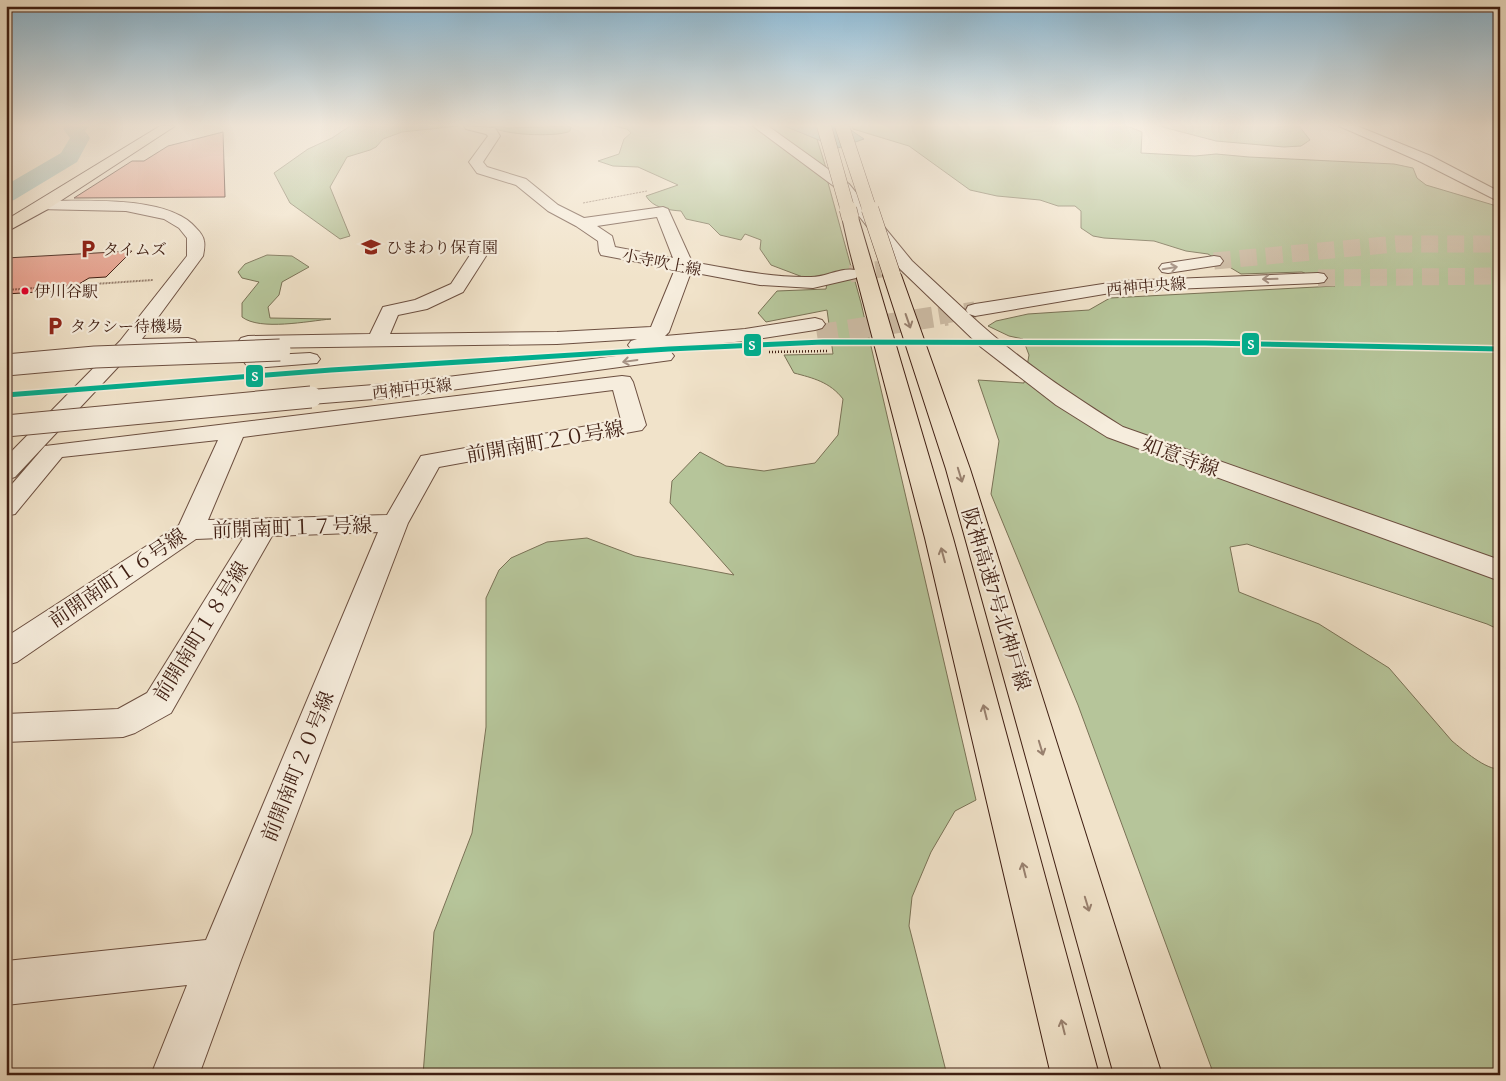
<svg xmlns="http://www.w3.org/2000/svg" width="1506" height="1081" font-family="'Gentium Book Plus','Noto Serif JP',serif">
<rect width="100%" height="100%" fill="#f1e3ca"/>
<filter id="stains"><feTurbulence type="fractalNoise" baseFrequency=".004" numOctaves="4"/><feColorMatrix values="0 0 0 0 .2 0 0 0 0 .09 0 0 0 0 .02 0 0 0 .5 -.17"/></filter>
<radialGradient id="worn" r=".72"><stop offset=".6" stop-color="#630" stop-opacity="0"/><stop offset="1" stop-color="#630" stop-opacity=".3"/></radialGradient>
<path fill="#b6c59a" stroke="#7a7256" d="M350,126H458L402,132L383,139L376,147L370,150L347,157L330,187L350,236L340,239L290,203L274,173L308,149L332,138Z
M499,126L507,128L571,126L570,131L568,132C551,137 506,135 491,127Z
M614,126H752L827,179L861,303L976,800L955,811L931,852L912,897L909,926L947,1075H423L434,932L472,833L486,727V598L499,570L511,558L547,542L587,538L635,556L734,575L670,503L672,481L700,452L726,466L764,471L815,463L838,435L843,399C830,382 813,378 794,373L784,355L833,354L827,310L766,322L758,313L777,291L826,289L827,283L808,279L771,265L760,249L761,240L745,234L741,240L720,235L709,224L686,219L681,211C668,210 653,208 646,196L678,185L638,167L613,166L598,161L619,154L624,139L631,133L627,129Z
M764,126H785L817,139L826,168Z
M852,126H1127L1142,132L1141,153L1195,156L1216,154L1249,157L1394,164L1413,168L1417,178L1426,185L1500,207V630L1487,624L1247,544L1230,547L1239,592L1319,624L1389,668L1452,741C1463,750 1486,770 1500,769V1075H1214L1078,705L991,494L999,441L978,380L1024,383L1029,355L1023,339L1009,336L988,326L996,321L1028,314L1089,310L1110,298L1335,286L1302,272L1241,274L1208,254L1186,251L1154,241L1104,238L1093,236L1081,228V211L1075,206H1058L1040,200L997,196L970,190L909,146L853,129Z
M1159,126H1299L1310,140L1301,146L1284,147L1216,141Z
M267,255L292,256L309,267L282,282L279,295L268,307L270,318L331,319C308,321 260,331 242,317V303L259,282L242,278L238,272L245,264Z"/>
<path fill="#9bbeb8" stroke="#767e76" d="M785,126H845L864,139L838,148Z"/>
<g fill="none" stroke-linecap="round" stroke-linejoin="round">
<path fill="#9bbeb8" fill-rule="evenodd" d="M65,126H89L85,131L90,138L77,162L14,200L6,202V185L61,153L70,138L63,129Z"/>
</g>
<path fill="#e7a390" stroke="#3f1e12" d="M223,132L225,197L74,198L132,161H144L168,146Z
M132,251L106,277L89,278L69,290L6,294V258Z"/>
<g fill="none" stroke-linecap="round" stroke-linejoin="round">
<path stroke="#cdbca5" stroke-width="17" stroke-dasharray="17 9" stroke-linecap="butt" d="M1214,261L1396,244H1500
M850,274L906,265
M1318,278L1500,276
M939,316L975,310"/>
<path stroke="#cdbca5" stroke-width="21" stroke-dasharray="21 11" stroke-linecap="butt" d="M817,335L947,315"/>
<g stroke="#6c4f40" stroke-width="2">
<path id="minor" d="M464,126L495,128L500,136L483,162L487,167L526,179L558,205L584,218L663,207L668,209L692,262C731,269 771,278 811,277C826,277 841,267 856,270L859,274L856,278L813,288L760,285L691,272L669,332L665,336L745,329L815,318L822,320L825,324L822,328L815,330L745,341L638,351L631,349L628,345L631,341L637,339L557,344L248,348L241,346L238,342L241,338L248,336L370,334L383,307L415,300L451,284L472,252H484L486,256L463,292L427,309L398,315L390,334L557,332L651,327L675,269L601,255L599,251L598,241L576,226L548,211L516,185L477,173L469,162L488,136L486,134L466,129ZM657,217L673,258L615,247L612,236L597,226Z
M753,126H768L849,184L912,261L968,313L966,310L968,306L975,304L1122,281L1318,273L1324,274L1327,278L1324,282L1318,283L1122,291L975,316L969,314C1016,358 1069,393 1123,427L1500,560V581L1107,437L1056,405L981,347L900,269L839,190Z
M1339,126H1357L1431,156L1500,192V202L1421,162Z
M43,201C82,201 169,195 196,228C199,231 203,235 204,241C205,245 204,251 203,256L142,339L188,338L195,340L198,344L195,348L188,350L133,351L15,477L6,480V457L120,341L187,256V238L179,228L164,219L126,211L38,209L35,206L38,203Z
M1214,256L1220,257L1223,261L1220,265L1168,273L1162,272L1159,268L1162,264L1168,263Z
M664,350L671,352L674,356L671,360L399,397L311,404L303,402L300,397L303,392L311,390L399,383Z
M310,353L317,355L320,359L317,363L254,368L247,366L244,362L247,358L254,356Z
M622,376L630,377L633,382L646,425L642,430L439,467L408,523L241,960L199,1075H151L187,985L6,1005V961L206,940L378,532L272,536L171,713L135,733L123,737L6,742V714L118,709L147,693L244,537L196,539L17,662L6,665V637L179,525L218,440L62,457L15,514L6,516V491L45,446ZM613,390L621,420L421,456L387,515L208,520L243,437Z"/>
</g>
<g stroke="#3f1e12" stroke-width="2">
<path id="major" d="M160,126H175L48,209L6,232V220Z"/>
</g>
<g stroke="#3f1e12" stroke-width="2">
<path id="highway" d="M850,212L855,214L858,217L953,538L1099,1075H1051L925,538L849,248L842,217L845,214Z
M892,270L898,271L901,275L970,469L1162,1075H1114L946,469L883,275L886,271Z"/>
</g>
<path stroke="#3f1e12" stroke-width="1" stroke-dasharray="0.5 1" stroke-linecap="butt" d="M583,203L647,191"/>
<path stroke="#3f1e12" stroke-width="2" stroke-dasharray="0.5 1" stroke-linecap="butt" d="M6,290L153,280"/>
<path stroke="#3f1e12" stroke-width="2.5" stroke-dasharray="1 2" stroke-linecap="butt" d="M769,352L827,351"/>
<use href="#minor" fill="#f6eddd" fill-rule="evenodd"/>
<use href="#major" fill="#f1e3ca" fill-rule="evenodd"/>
<use href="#highway" fill="#f1e3ca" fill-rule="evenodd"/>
<g stroke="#6c4f40" stroke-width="23" stroke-linecap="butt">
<path id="minor-bridge" d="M6,365L95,357L280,350
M6,426L311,397"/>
</g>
<g stroke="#3f1e12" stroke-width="15" stroke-linecap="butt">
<path id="highway-bridge-far1" d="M824,126L848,211
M842,126L870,211"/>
</g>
<g stroke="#3f1e12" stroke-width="18" stroke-linecap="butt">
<path id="highway-bridge" d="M848,209L850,217
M870,209L892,275"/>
</g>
<use href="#minor-bridge" stroke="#f6eddd" stroke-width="21"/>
<use href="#highway-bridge-far1" stroke="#f1e3ca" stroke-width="14"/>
<use href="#highway-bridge" stroke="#f1e3ca" stroke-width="17"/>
<g stroke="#f6eddd" stroke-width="8">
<path id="metro-1" d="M6,395L331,370L669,349L823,342L1205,343L1500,349"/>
</g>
<use href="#metro-1" stroke="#00ae8e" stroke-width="5"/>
</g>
<defs><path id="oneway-shaft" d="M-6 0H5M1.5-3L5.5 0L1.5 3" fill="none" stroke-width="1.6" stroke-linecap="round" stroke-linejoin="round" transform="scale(1.25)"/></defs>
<g stroke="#a49082">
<use href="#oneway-shaft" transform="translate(1170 268) rotate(-9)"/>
<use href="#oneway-shaft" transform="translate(1270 279) rotate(179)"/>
<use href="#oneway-shaft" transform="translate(630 361) rotate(172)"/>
</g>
<g stroke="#98806e">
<use href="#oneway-shaft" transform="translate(908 321) rotate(71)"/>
<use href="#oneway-shaft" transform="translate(960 475) rotate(73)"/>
<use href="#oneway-shaft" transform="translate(943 555) rotate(-105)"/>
<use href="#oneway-shaft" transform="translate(985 712) rotate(-104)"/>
<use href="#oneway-shaft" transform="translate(1041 748) rotate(73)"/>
<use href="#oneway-shaft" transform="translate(1024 870) rotate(-104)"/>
<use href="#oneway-shaft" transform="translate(1087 904) rotate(73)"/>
<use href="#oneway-shaft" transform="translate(1063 1027) rotate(-104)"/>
</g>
<linearGradient id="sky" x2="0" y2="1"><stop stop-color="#89b8d5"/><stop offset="0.45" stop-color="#f9f2e7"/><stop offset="1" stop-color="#f9f2e7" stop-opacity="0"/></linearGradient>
<rect width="1506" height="278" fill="url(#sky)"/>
<defs>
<g id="school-bare" transform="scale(1.5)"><path d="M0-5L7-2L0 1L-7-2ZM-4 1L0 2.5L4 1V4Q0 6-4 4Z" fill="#8f2418" stroke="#f6eddd" stroke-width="2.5" paint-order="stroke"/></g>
<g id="parking-bare" transform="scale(1.5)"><path d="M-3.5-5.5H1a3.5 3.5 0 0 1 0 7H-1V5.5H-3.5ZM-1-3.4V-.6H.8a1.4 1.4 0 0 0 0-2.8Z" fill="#8f2418" stroke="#f6eddd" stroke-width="2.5" paint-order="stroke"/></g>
</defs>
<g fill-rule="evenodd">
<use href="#school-bare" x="371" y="247"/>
<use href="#parking-bare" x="88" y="249"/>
<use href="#parking-bare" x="55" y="326"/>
</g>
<circle fill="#e4002b" stroke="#f6eddd" stroke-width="2" cx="25" cy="291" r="4.5"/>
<g text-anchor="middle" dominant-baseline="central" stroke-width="4.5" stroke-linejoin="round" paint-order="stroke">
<g font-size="16" fill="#3f1e12" stroke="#f6eddd" text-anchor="start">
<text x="386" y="247">ひまわり保育園</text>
<text x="103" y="249">タイムズ</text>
<text x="70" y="326">タクシー待機場</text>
</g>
<g font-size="16" fill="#3f1e12" stroke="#f6eddd">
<text transform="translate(662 262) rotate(11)">小寺吹上線</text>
<text transform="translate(1146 286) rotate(-5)">西神中央線</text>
<text transform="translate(412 388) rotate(-6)">西神中央線</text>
</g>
<g font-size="16" fill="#3f1e12" stroke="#f6eddd" text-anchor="start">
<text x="34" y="291">伊川谷駅</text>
</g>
<g font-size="20" fill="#3f1e12" stroke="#f6eddd">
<text transform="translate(545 441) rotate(-10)">前開南町２０号線</text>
<text transform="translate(1181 456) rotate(20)">如意寺線</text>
<text transform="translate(292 527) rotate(-2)">前開南町１７号線</text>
<text transform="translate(117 577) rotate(-34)">前開南町１６号線</text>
<text transform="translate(997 599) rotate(73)">阪神高速7号北神戸線</text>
<text transform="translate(200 631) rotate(-58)">前開南町１８号線</text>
<text transform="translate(297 766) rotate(-68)">前開南町２０号線</text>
</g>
</g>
<g stroke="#f6eddd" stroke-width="2">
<rect x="1241" y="332" width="19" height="24" rx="5" fill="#00ae8e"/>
<rect x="743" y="333" width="19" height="24" rx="5" fill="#00ae8e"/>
<rect x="245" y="364" width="19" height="24" rx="5" fill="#00ae8e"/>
</g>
<g font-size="14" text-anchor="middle" font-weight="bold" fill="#fff">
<text x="1251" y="349">S</text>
<text x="752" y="350">S</text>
<text x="255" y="381">S</text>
</g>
<rect width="1506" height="1081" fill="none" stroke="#f1e3ca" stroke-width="25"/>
<rect x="8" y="8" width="1491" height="1066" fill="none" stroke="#3f1e12" stroke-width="2.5"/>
<rect x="12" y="12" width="1481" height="1056" fill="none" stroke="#3f1e12"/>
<rect width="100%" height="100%" filter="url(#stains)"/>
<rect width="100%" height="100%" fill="url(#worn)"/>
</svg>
